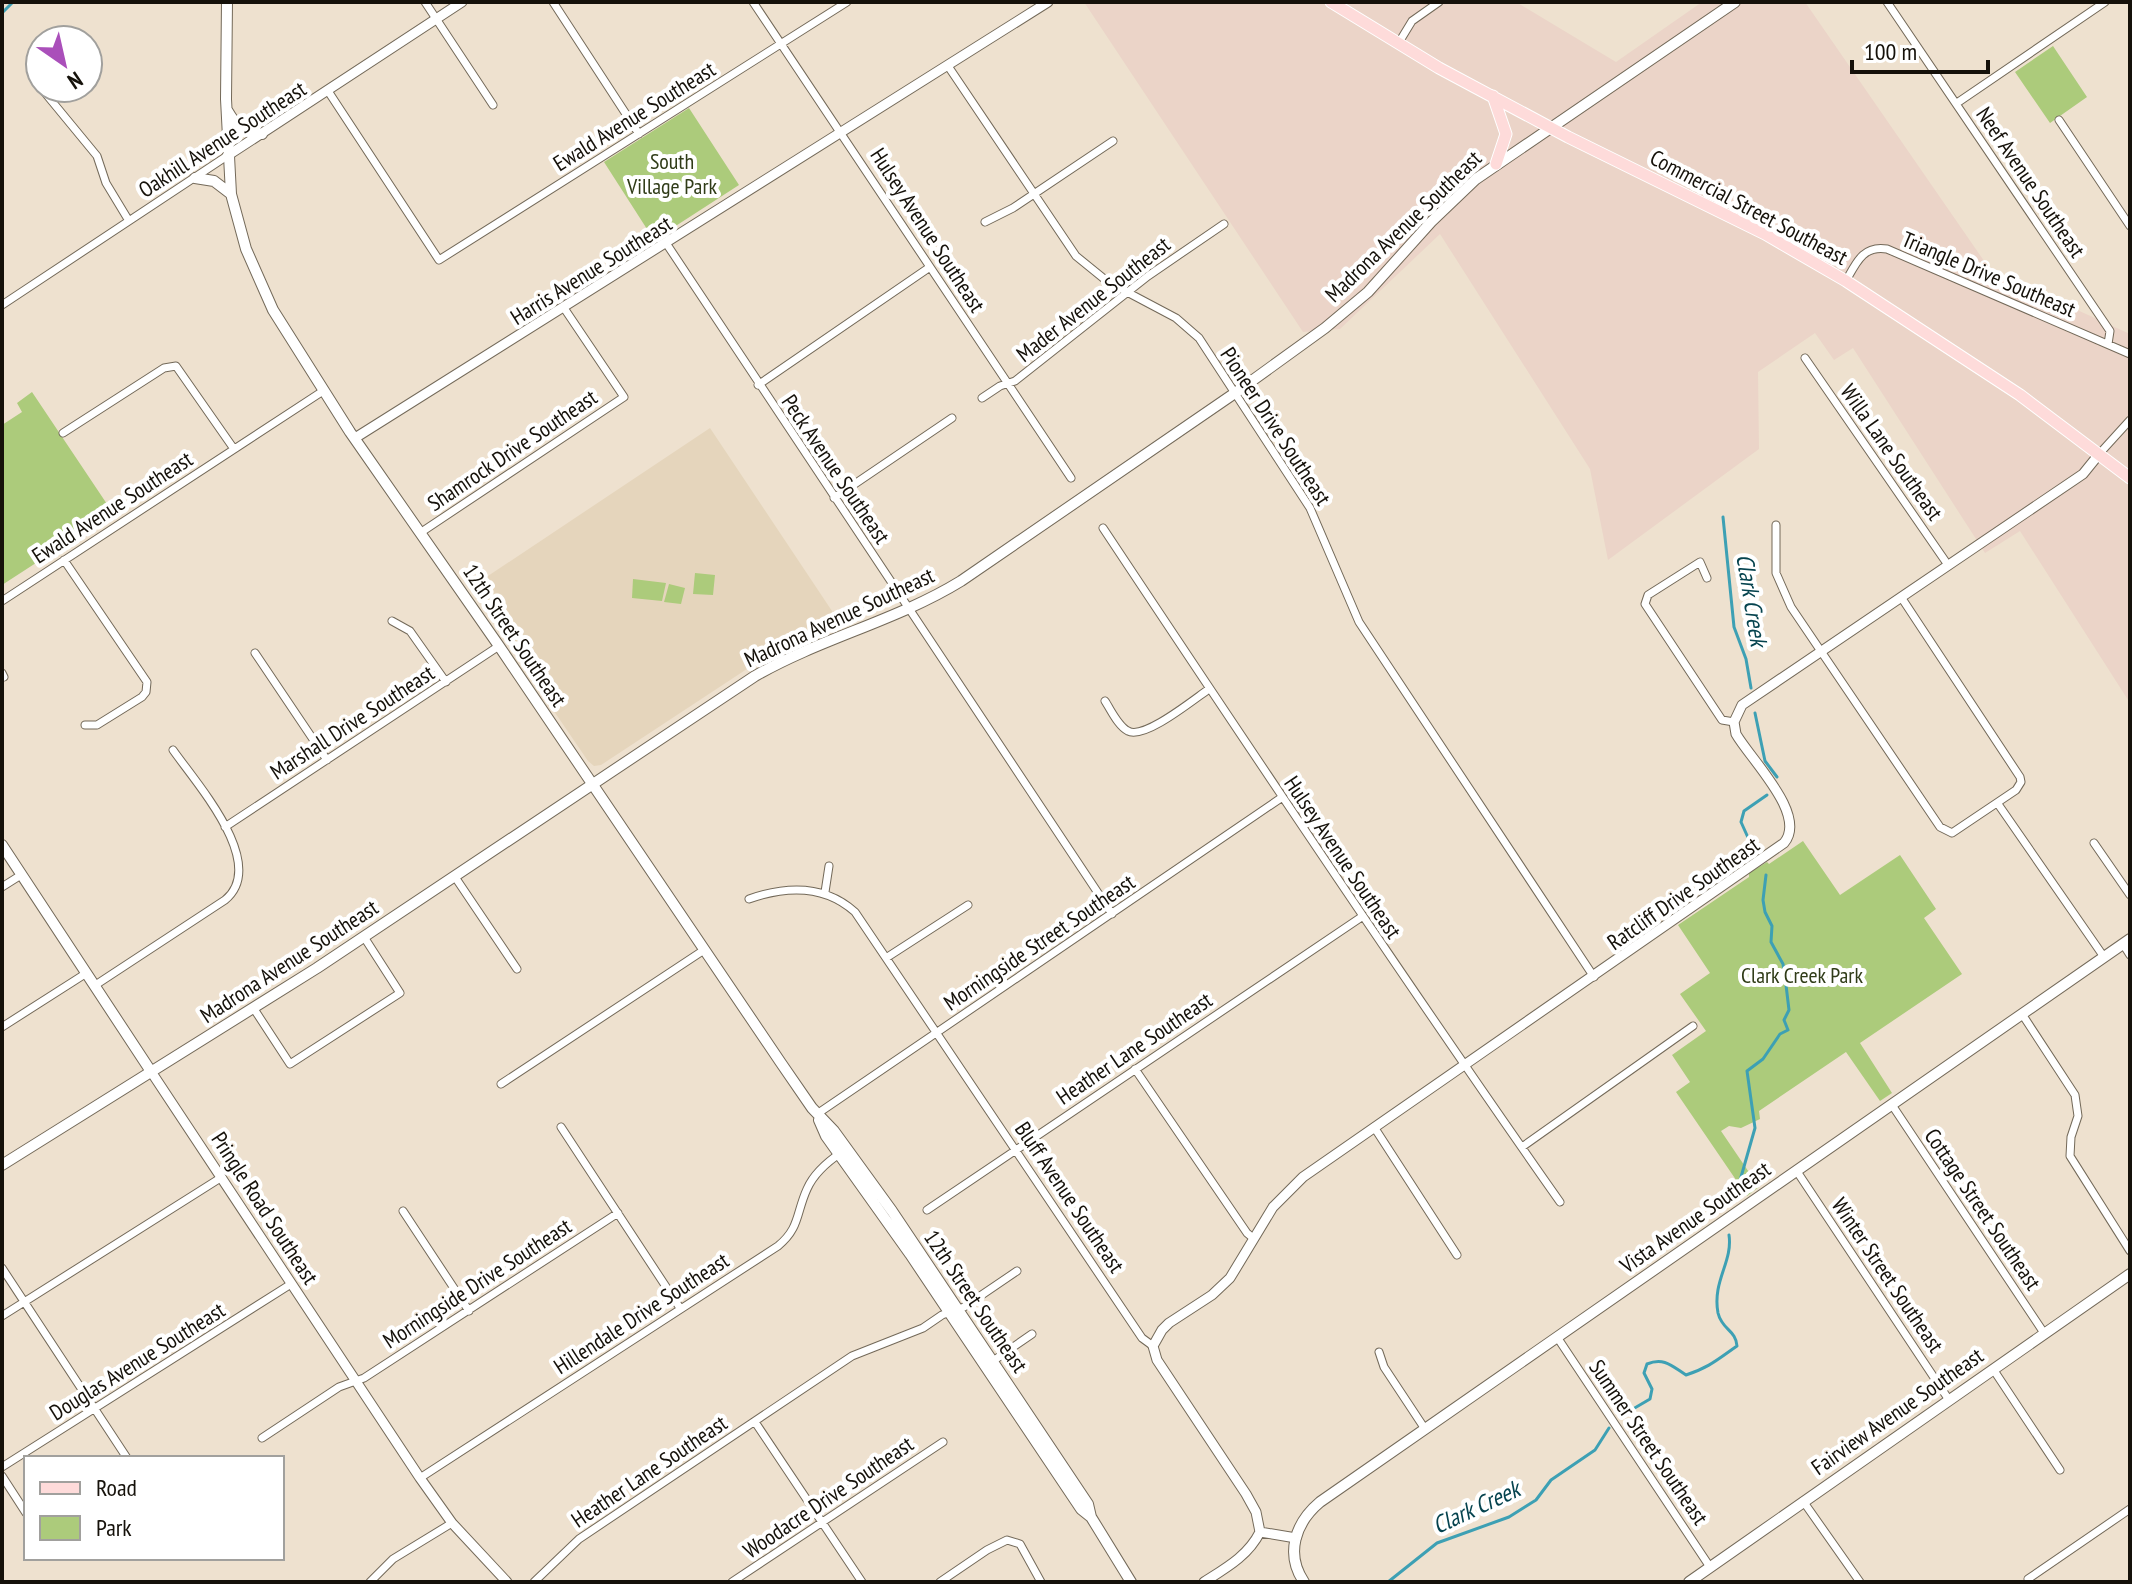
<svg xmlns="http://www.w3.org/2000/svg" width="2132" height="1584" font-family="'PT Sans Narrow',sans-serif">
<rect width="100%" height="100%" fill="#eee1cf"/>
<path fill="#ebd4c8" d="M1084,2H1516L1616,62L1702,2H1805L1991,271L2130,334V703L2020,531L1985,553L1853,348L1834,360L1815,333L1758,372L1759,449L1608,560L1590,469L1440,234L1340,329L1303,332Z"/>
<path fill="#e5d5bc" d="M710,428L842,626L756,663L601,765L594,766L588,761L470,588Z"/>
<path fill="#accb7b" d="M2053,46L2087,97L2050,123L2015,72Z
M689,108L739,185L654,240L604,162Z
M32,392L113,513L2,585V425L22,412L17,403Z
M695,573L715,575L713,595L693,594Z
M633,579L666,583L662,601L632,598Z
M669,584L685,588L681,604L664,602Z
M1803,841L1840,895L1900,855L1936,909L1924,918L1962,974L1860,1043L1892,1093L1880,1101L1846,1052L1759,1111L1760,1119L1741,1128L1729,1126L1721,1131L1759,1187L1747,1196L1676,1092L1690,1082L1672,1055L1706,1031L1680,994L1710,973L1678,925L1749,877V873L1767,862L1769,864Z"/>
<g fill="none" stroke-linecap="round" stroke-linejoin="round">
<path stroke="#3da0b4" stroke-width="3" d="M2,13L13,2
M1723,517L1734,627L1746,659L1751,688
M1755,713L1765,761L1777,777
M1750,842L1741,822L1744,811L1767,795
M1735,1198L1755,1128L1747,1071L1763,1059L1780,1034L1788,1030L1784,1020L1789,1010L1786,985L1783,964L1771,942L1772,926L1765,912L1763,900L1766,875
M1621,1416L1650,1399L1652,1389L1644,1373L1647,1364C1664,1357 1672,1366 1686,1375C1710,1367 1718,1359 1737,1346C1736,1330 1722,1330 1718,1313C1712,1281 1733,1262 1729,1235
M1388,1582L1437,1543L1509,1517L1536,1500L1551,1480L1595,1450L1609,1428"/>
<g stroke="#736959" stroke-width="9">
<path id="minor" d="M425,2L493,105
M553,2L639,134
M753,2L1071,478
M1887,2L2110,331L2108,344
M1398,44L1412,21L1439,2
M948,66L1076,256L1108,282L1176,318L1199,338L1310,508L1359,622L1594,977
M41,88L97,156L106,183L129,221
M328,91L439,260L847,2
M1957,103L2105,2
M2059,120L2130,226
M985,222L1013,208L1113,141
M666,243L1112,914
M1846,281C1856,263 1863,245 1887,249L2130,354
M2,305L227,156
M1805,358L1948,565
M758,385L930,267
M982,398L1000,386L1015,381L1148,276L1224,224
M63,433L164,368L176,366L234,449
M2100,453L2130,420
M834,498L952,418
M1776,525V573L1791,607L1940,827L1952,833L2016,790L2021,782L2020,777L1901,597
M1103,528C1253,754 1404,980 1560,1202
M420,533L624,397L564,308
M64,560L147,682L146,692L142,697L97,725H85
M1707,578L1700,562L1648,595L1645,604L1722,720L1734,722
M2,601L323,391
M392,621L410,631L446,682
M255,653L327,760
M2,673L4,677
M1105,701C1111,710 1118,726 1128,731C1144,740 1193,700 1209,689
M1998,804L2104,957
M225,827L499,646
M2094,843L2130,895
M455,877L517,969
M2,887L21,875
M825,892L829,866
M749,899C786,886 824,884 855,912L1142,1338L1153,1346
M2123,944L2130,955
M886,958L968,905
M94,986L225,900C269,864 196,783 173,750
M254,1009L290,1064L400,993L364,937
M2022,1014L2075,1095L2078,1116L2071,1137L2070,1156L2130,1251
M2,1027L85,974
M1135,1069L1247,1233L1253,1238
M501,1084L704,950
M1892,1105L2044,1333
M817,1114L1281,798
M561,1127L680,1308
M1374,1127L1457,1255
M1522,1147L1693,1026
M1796,1170L1949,1400
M927,1210L1363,916
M403,1211L469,1311
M2,1268L127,1458
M2,1316L222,1177
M1557,1337L1710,1567
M1379,1352L1384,1367L1425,1429
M993,1361L1032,1334
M1993,1369L2060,1470
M755,1422L862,1582
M262,1438L339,1387L364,1378L618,1213
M2,1467L291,1284
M2,1476L26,1513
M420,1478L778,1246C800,1228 796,1213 807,1189C814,1173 827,1162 842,1152
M1803,1501L1860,1582
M2028,1579L2130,1509
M370,1582L393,1559L452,1523
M534,1582L579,1539L852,1356L923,1328L942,1315L964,1307L1017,1271
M732,1582L943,1442
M940,1582L987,1550L1007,1540L1020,1544L1041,1582"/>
</g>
<g stroke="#736959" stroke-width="11">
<path id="tertiary" d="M227,156L462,2
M355,438L1048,2
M152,1073L420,1478L452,1523L507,1582
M1260,1532L1256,1512L1246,1494L1157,1360L1153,1346L1162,1330L1169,1323L1212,1295L1230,1278L1273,1207L1303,1177L1784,843C1808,815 1751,760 1736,734L1734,722L1742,705L2083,474L2100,453
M1260,1532L1296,1538
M1204,1582C1226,1568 1248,1556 1260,1532"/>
</g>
<g stroke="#736959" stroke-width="12">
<path id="secondary" d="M227,2L226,99L231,194L246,249L273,310L350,432L499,646L781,1063L812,1108L834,1131L892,1211L1088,1504L1091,1517L1131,1582
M227,110C237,127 242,133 262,134
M195,178L214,181L231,194
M2,845L152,1073
M819,1120L826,1136L910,1254L1081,1509L1091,1517
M2,1165L317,968L755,676C821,638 896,621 961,581L1235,393L1325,328L1368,292L1431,222L1476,179L1735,2
M1304,1582C1285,1554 1295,1523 1320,1502L2130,939
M1689,1582L2130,1274"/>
</g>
<g stroke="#fff" stroke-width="13">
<path id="primary" d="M1331,2L1439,68L1568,137L1765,234L1846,281L2020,395L2130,478
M1493,96L1506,134L1496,164"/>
</g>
<use href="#minor" stroke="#fff" stroke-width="7"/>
<use href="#tertiary" stroke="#fff" stroke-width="9"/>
<use href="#secondary" stroke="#fff" stroke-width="10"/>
<use href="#primary" stroke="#fedbda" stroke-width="11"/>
</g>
<g text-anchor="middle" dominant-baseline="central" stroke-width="8" stroke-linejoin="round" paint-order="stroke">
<g font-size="22" fill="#15110a" stroke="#fff">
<text transform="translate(634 116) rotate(-32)">Ewald Avenue Southeast</text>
<text transform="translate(222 139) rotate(-33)">Oakhill Avenue Southeast</text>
<text transform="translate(2031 182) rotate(56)">Neef Avenue Southeast</text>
<text transform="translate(1749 207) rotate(28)">Commercial Street Southeast</text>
<text transform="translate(1403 226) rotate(-44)">Madrona Avenue Southeast</text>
<text transform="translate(928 230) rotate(57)">Hulsey Avenue Southeast</text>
<text transform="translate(591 270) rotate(-32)">Harris Avenue Southeast</text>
<text transform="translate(1989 274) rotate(23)">Triangle Drive Southeast</text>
<text transform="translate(1093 299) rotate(-38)">Mader Avenue Southeast</text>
<text transform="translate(1276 426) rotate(57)">Pioneer Drive Southeast</text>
<text transform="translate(512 450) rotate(-34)">Shamrock Drive Southeast</text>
<text transform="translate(1892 452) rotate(55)">Willa Lane Southeast</text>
<text transform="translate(836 469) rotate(56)">Peck Avenue Southeast</text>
<text transform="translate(112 507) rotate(-33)">Ewald Avenue Southeast</text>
<text transform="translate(839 617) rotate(-25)">Madrona Avenue Southeast</text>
<text transform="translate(515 635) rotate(56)">12th Street Southeast</text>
<text transform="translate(352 722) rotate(-33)">Marshall Drive Southeast</text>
<text transform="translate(1343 857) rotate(56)">Hulsey Avenue Southeast</text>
<text transform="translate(1683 893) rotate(-35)">Ratcliff Drive Southeast</text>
<text transform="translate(1039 942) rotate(-34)">Morningside Street Southeast</text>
<text transform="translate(289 961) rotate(-33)">Madrona Avenue Southeast</text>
<text transform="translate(1134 1048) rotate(-34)">Heather Lane Southeast</text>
<text transform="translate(1070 1197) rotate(56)">Bluff Avenue Southeast</text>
<text transform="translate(265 1208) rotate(57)">Pringle Road Southeast</text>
<text transform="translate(1983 1209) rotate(56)">Cottage Street Southeast</text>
<text transform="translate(1695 1217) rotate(-35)">Vista Avenue Southeast</text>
<text transform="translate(1888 1275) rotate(56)">Winter Street Southeast</text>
<text transform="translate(477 1283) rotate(-33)">Morningside Drive Southeast</text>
<text transform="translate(976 1301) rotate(56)">12th Street Southeast</text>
<text transform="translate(641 1313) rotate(-33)">Hillendale Drive Southeast</text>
<text transform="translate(137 1361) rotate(-32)">Douglas Avenue Southeast</text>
<text transform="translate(1897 1411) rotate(-35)">Fairview Avenue Southeast</text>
<text transform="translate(1649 1442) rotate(56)">Summer Street Southeast</text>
<text transform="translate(649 1471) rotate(-34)">Heather Lane Southeast</text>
<text transform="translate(828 1497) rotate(-34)">Woodacre Drive Southeast</text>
</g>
<g font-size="22" fill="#303c18" stroke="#fff">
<text x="672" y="161">South<tspan x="672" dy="25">Village Park</tspan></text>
<text x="1802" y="975">Clark Creek Park</text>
</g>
<g font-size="24" font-style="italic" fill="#05434e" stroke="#fff">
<text transform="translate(1752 600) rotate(81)">Clark Creek</text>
<text transform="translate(1476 1507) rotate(-25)">Clark Creek</text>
</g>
</g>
<rect width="2132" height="1584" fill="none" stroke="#15110a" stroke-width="8"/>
<rect x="24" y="1456" width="260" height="104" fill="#ffffff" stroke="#a1a09d" stroke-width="2"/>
<rect x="40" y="1482" width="40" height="12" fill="#fedbda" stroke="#a1a09d" stroke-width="2"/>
<text x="96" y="1496" font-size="24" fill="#15110a">Road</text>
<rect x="40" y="1516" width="40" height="24" fill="#accb7b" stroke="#a1a09d" stroke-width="2"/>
<text x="96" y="1536" font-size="24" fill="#15110a">Park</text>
<g transform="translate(64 64) rotate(146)"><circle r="38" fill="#ffffff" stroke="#a1a09d" stroke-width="2"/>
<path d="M0-6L14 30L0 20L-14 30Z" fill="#aa4fba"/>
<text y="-12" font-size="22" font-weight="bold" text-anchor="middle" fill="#15110a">N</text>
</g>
<path d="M1852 60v12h136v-12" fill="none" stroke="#15110a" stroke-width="4"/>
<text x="1864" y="60" font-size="24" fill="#15110a" stroke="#ffffff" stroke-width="6" paint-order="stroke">100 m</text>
</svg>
